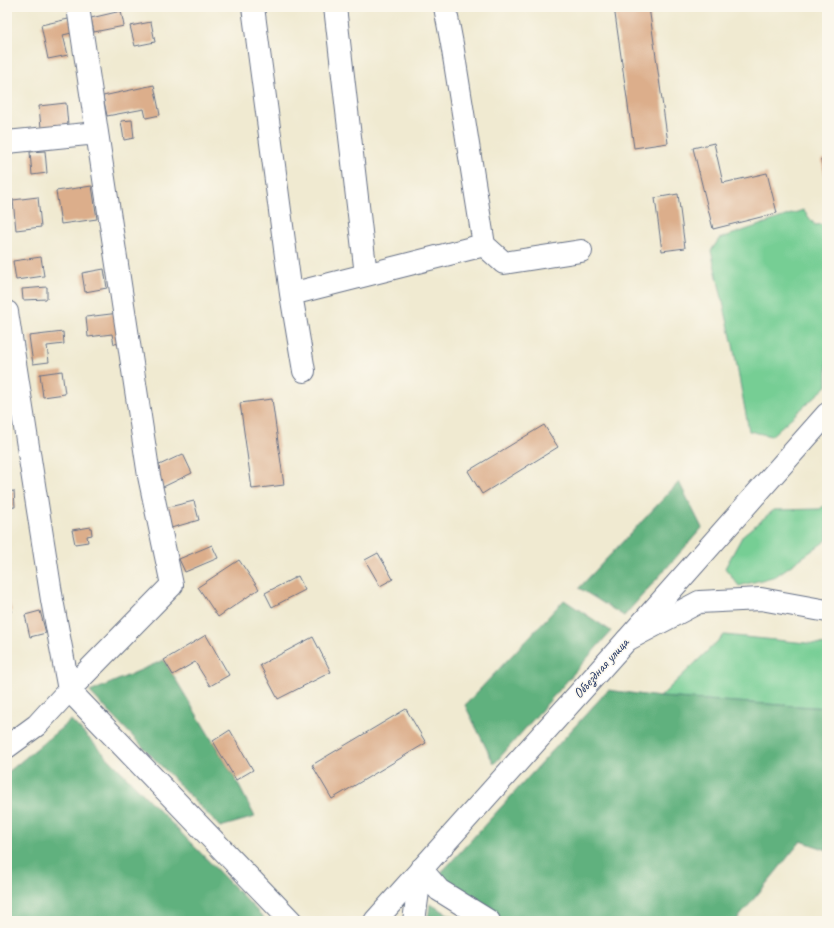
<svg xmlns="http://www.w3.org/2000/svg" width="834" height="928" font-family="Caveat,sans-serif">
<rect width="100%" height="100%" fill="#fbf7ec"/>
<filter id="ink" filterUnits="userSpaceOnUse"><feTurbulence type="fractalNoise" baseFrequency=".025" numOctaves="2"/><feDisplacementMap in="SourceGraphic" scale="8" xChannelSelector="R" yChannelSelector="G"/><feConvolveMatrix kernelMatrix="1 2 1 2 8 2 1 2 1" color-interpolation-filters="sRGB"/></filter>
<filter id="wash" filterUnits="userSpaceOnUse"><feTurbulence type="fractalNoise" baseFrequency=".012" numOctaves="4" result="noise"/><feDisplacementMap in="SourceGraphic" scale="16" xChannelSelector="R" yChannelSelector="G"/><feGaussianBlur stdDeviation="0.9" result="paint"/><feColorMatrix in="noise" values="0 0 0 0 0 0 0 0 0 0 0 0 0 0 0 0 0 1.4 0 .05"/><feComposite in="paint" operator="in"/></filter>
<g filter="url(#wash)">
<rect width="100%" height="100%" fill="#f0ead1"/>
<path fill="#76ce94" stroke="#487e79" d="M803,210L815,225L827,224V386L771,436L749,431L733,345L711,251L719,239Z
M827,503V540L776,576L739,586L725,568L743,535L774,510L820,509Z
M724,635L827,645V708L660,697Z"/>
<path fill="#60b17e" stroke="#3e706e" d="M679,482L702,528L624,616L579,588Z
M564,600L611,631L494,764L465,705Z
M164,660L236,780L255,817L220,827L90,692Z
M608,690L660,697L827,708V850L801,841L736,921H494L440,874Z
M71,720L267,921H7V773Z
M430,904L461,921H428Z"/>
<g id="blocks">
<path fill="#dcae8b" d="M614,7H649L668,143L634,148Z
M121,11L124,26L94,32L91,18Z
M73,18L76,32L63,35L68,55L48,59L41,25Z
M151,22L155,42L135,46L130,26Z
M154,85L160,115L146,118L144,109L107,116L103,96Z
M66,103L68,125L41,128L39,106Z
M132,120L134,138L124,140L121,121Z
M714,143L723,183L767,173L777,213L713,229L693,148Z
M45,151L47,173L32,175L30,152Z
M827,158V182H826L821,159Z
M92,186L97,219L61,224L56,191Z
M678,194L685,248L662,251L655,198Z
M38,197L41,227L16,230L13,200Z
M41,257L44,276L16,280L13,261Z
M104,269L107,288L85,292L82,273Z
M47,287V299L23,300L22,289Z
M119,313L122,343L114,344L112,334L88,337L86,317Z
M63,332L64,344L47,346L49,362L33,364L29,336Z
M62,371L65,394L43,397L40,374Z
M11,399L12,420H7V400Z
M272,399L284,485L252,489L240,403Z
M544,425L558,447L482,494L468,471Z
M183,454L192,473L163,487L153,468Z
M14,491L15,507L7,508V492Z
M194,501L199,520L171,528L165,508Z
M91,527L92,535L87,536L88,542L75,544L72,530Z
M212,545L218,558L185,572L179,559Z
M378,553L393,579L380,586L365,560Z
M239,560L259,589L218,617L198,587Z
M298,576L305,590L272,607L265,593Z
M7,596L12,611L7,613Z
M40,611L46,633L30,637L25,615Z
M206,635L229,675L210,686L195,662L173,675L164,660Z
M313,637L331,672L278,699L260,665Z
M406,709L426,743L332,799L312,765Z
M230,730L253,770L236,780L213,741Z"/>
</g>
</g>
<g filter="url(#ink)">
<use href="#blocks" fill-opacity="0" stroke="#667086" stroke-width="1"/>
<g fill="none" stroke-linecap="round" stroke-linejoin="round">
<g stroke="#667086" stroke-width="24">
<path id="minor" d="M253,7L291,294L484,245L452,44L445,7
M335,7L366,275
M7,142L97,133
M484,245L504,263L581,251
M291,294L304,371
M7,312L52,600L69,690L291,921
M627,640L699,602L761,599L827,611
M7,747L37,725L69,690L172,585L149,476L78,7
M421,869L439,890L489,921
M414,921L421,869"/>
</g>
<g stroke="#667086" stroke-width="24">
<path id="major" d="M375,921L626,641L827,414"/>
</g>
<use href="#minor" stroke="#fff" stroke-width="22"/>
<use href="#major" stroke="#fff" stroke-width="22"/>
</g>
</g>
<g text-anchor="middle" dominant-baseline="central" stroke-width="3" stroke-linejoin="round" paint-order="stroke">
<g font-size="14" fill="#1b2f5e" stroke="#fbf7ec">
<text transform="translate(601 668) rotate(-48)">Объездная улица</text>
</g>
</g>
<rect width="834" height="928" fill="none" stroke="#fbf7ec" stroke-width="24"/>
</svg>
